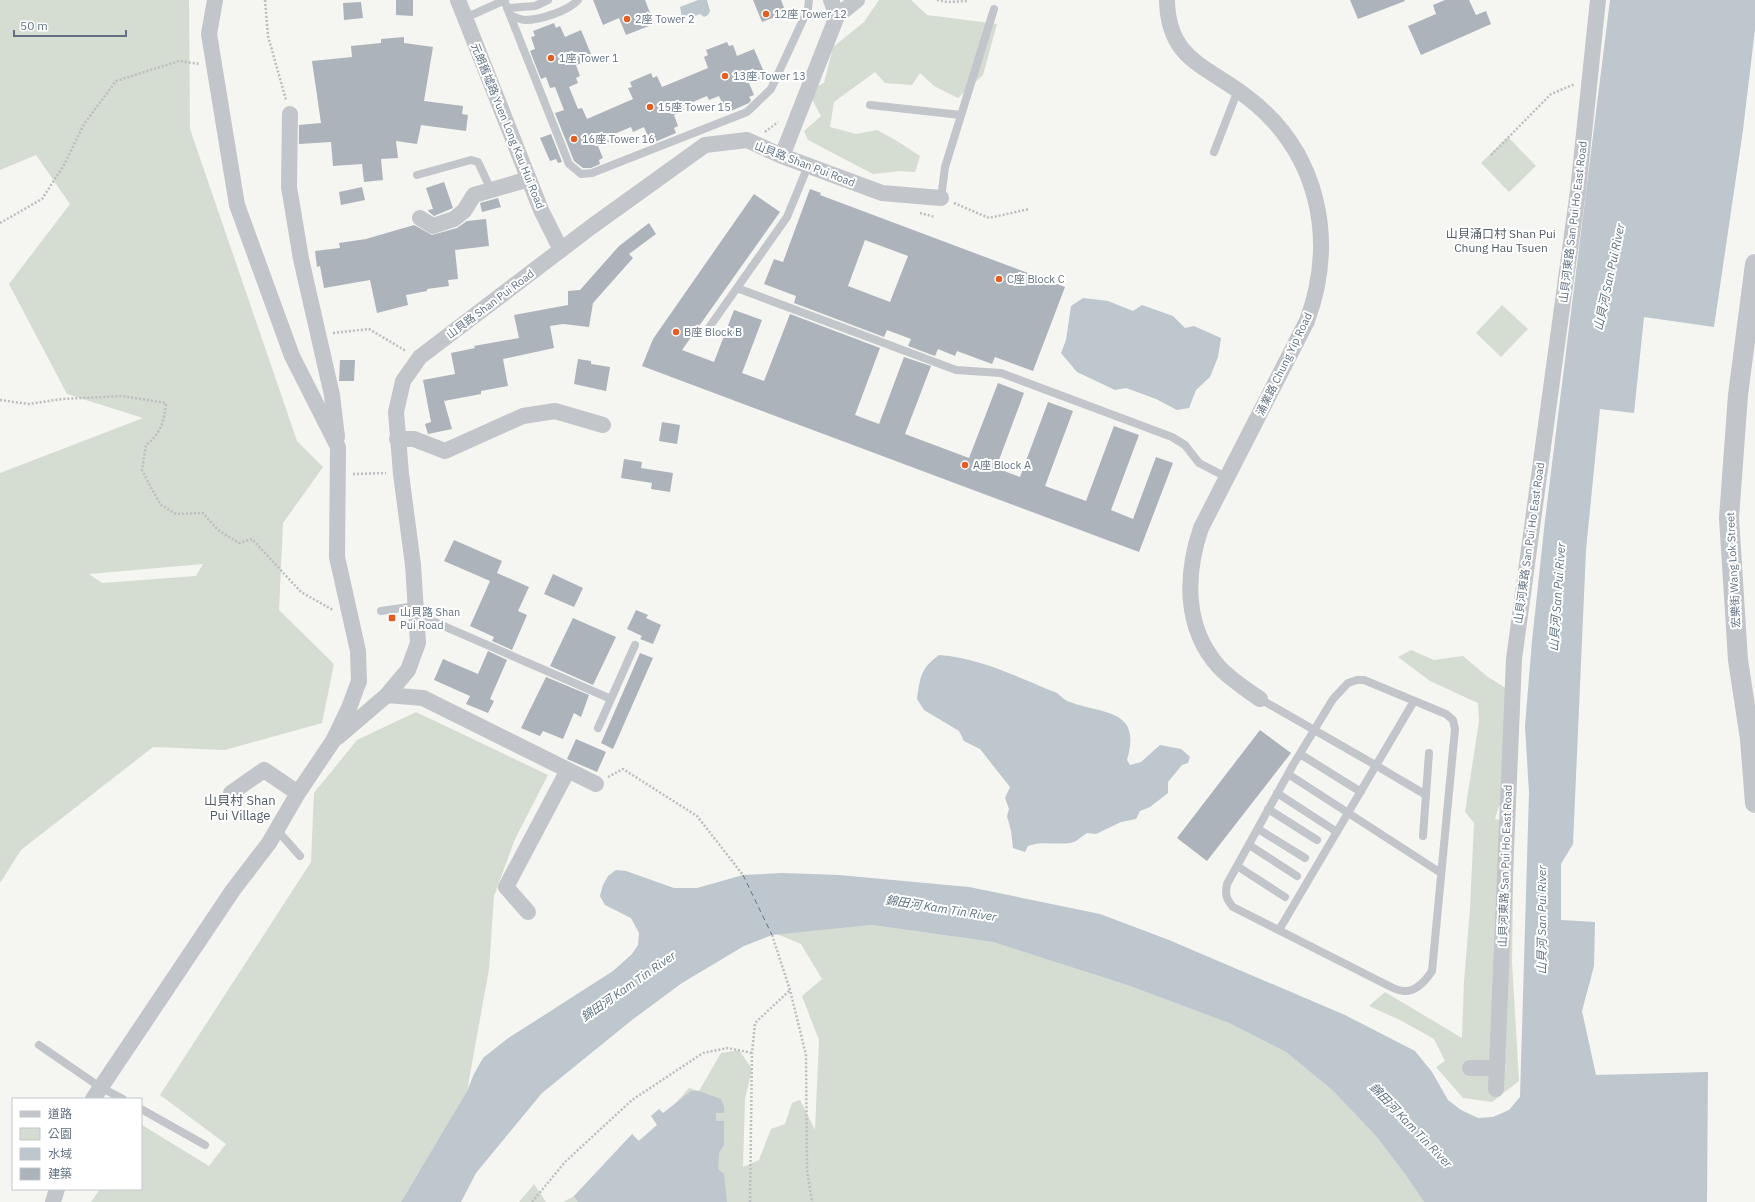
<svg xmlns="http://www.w3.org/2000/svg" width="1755" height="1202" font-family="'IBM Plex Sans','Noto Sans TC',sans-serif">
<rect width="100%" height="100%" fill="#f5f5f1"/>
<path fill="#d5dcd2" fill-rule="evenodd" d="M0,0H189L190,129L297,441L323,467L283,523L279,610L334,664L322,723L225,750L153,747L21,850L0,883V473L143,418L67,394L9,284L70,204L36,155L0,170ZM203,564L196,576L102,583L89,574Z
M879,0H911L927,15L997,24L983,75L958,98L934,86L920,73L912,85L885,83L875,72L834,102L830,127L856,134L877,130L897,141L920,156L915,172L900,171L873,174L808,140L804,131L821,116L813,101V88L824,83L833,47L864,22Z
M1508,137L1536,166L1509,192L1481,163Z
M1502,305L1528,329L1501,357L1476,333Z
M1411,650L1434,660L1463,656L1488,677L1520,697L1515,804L1499,806L1495,819L1514,822L1512,962L1519,1081L1492,1102L1463,1098L1436,1067L1445,1061L1434,1039L1402,1021L1369,1006L1385,992L1462,1038L1464,982L1470,909L1474,823L1465,812L1479,721L1478,703L1430,681L1398,657Z
M416,712L548,775L515,839L494,896L489,969L467,1091L401,1202H91L100,1189H141L142,1125L209,1166L226,1144L160,1095L311,862L314,793L357,740Z
M872,925L993,942L1127,985L1229,1023L1286,1052L1332,1090L1375,1135L1405,1174L1424,1202H563L574,1196L657,1125L689,1088L699,1091L721,1053L739,1050L752,1069L745,1099L743,1167L759,1160L771,1129L785,1124L792,1103L800,1100L815,1130L819,1040L802,996L822,979L801,944L777,934Z
M534,1184L546,1202H519Z"/>
<path fill="#bdc7cd" d="M698,0H707L710,11L708,15L704,17L700,14L690,18L682,17L680,7Z
M1610,0H1755V29L1743,130L1714,327L1644,317L1634,413L1600,409L1586,550L1573,844L1561,864V920L1595,922L1594,966L1582,1011L1596,1075L1708,1072L1707,1202H1424L1405,1174L1375,1135L1332,1090L1286,1052L1229,1023L1127,985L993,942L872,925L772,935L744,946L682,983L632,1020L542,1093L476,1173L461,1202H401L467,1091L474,1074L483,1058L507,1039L613,971L632,954L638,945L639,933L631,918L605,905L600,896L603,885L608,876L616,870L626,871L674,888H697L743,875L783,873L839,875L969,887L1100,914L1169,940L1345,1015L1415,1051L1432,1072L1448,1100L1461,1110L1478,1118L1493,1117L1509,1110L1520,1097L1529,793L1525,726L1532,641L1545,520Z
M1083,298L1108,301L1133,311L1142,305L1173,316L1185,328L1194,326L1221,338L1218,357L1210,377L1196,390L1189,408L1177,410L1156,399L1126,388L1115,390L1077,372L1061,353L1066,340L1071,306Z
M939,655C981,658 1019,678 1057,693C1061,696 1065,701 1070,702C1104,715 1142,708 1127,760L1130,765L1141,762L1160,745L1181,749L1190,757L1188,763L1182,765L1168,782V793L1150,807L1140,811L1136,819L1121,822L1096,834L1087,833C1083,835 1079,840 1074,842C1060,846 1042,840 1028,846L1025,852L1013,848L1011,831L1007,816L1009,809L1005,798L1010,787L980,749L964,741L959,731L924,710L917,699C920,677 921,668 939,655Z
M691,1091H699L721,1099L724,1107V1113H716V1121H724V1145L719,1153L718,1169L724,1174L727,1202H578L574,1196L632,1134L639,1141L657,1125L651,1116L659,1109L663,1113Z"/>
<g fill="none" stroke-linecap="round" stroke-linejoin="round">
<path stroke="#5f7480" stroke-width="1" stroke-dasharray="5 4" stroke-linecap="butt" d="M743,875L772,935"/>
</g>
<path fill="#adb3ba" fill-rule="evenodd" d="M396,0H413V16L396,15Z
M593,0H645L652,18L647,20L649,26L626,35L619,18L603,25Z
M753,0H781L786,13L762,22Z
M1350,0H1404L1405,1L1358,19Z
M1445,0H1469L1476,15L1486,11L1491,24L1421,55L1408,26L1436,14L1433,5Z
M361,2L363,18L344,20L343,3Z
M554,23L556,28L560,26L565,37L581,30L591,54L585,56L587,61L576,65L580,76L576,78L578,83L569,87L578,109L582,108L587,119L633,99L628,88L632,87L630,82L651,73L653,78L657,76L662,87L708,68L704,57L708,55L706,50L727,42L729,46L733,45L737,56L754,49L764,72L758,75L760,79L749,83L754,95L749,97L751,100L749,103L731,111L728,105L724,107L719,96L709,100L707,96L683,106L684,110L674,115L678,126L674,128L676,133L655,142L653,137L649,139L644,127L633,132L631,127L607,137L609,142L598,146L603,158L599,160L600,164L591,168H583L574,161L555,113L564,110L555,87L550,88L546,77L541,79L530,51L535,49L531,37L535,36L533,31Z
M404,37V43L433,47L424,101L463,106L462,114L468,115L466,131L421,125L417,144L396,141L398,158L381,159L383,180L364,182L362,164L333,166L331,142L299,144V125L321,123L312,61L352,57L351,46L381,43V39Z
M551,134L562,162L558,163L556,159L550,161L540,138Z
M444,182L453,208L434,216L429,212L428,210L433,209L426,188Z
M362,187L365,200L341,205L339,192Z
M810,189L821,193L820,195L1065,287L1033,371L995,357L992,364L957,351L955,356L938,349L935,356L908,346L911,339L887,330L884,337L794,303L796,296L764,284L774,259L783,262ZM865,240L908,256L890,302L848,286Z
M754,194L780,212L682,350L714,362L734,310L762,320L742,373L764,381L790,314L880,348L855,415L879,424L904,357L931,366L905,434L969,458L998,383L1024,393L996,468L1020,477L1048,402L1073,411L1045,486L1086,501L1114,426L1139,435L1111,510L1133,519L1156,457L1173,463L1139,552L642,366L653,339Z
M498,198L501,207L482,212L480,203Z
M486,219L489,246L455,250L458,279L448,280L449,286L427,289V291L406,295L408,305L377,313L370,280L324,288L320,266L317,267L315,251L340,248L339,243L366,239L414,225L432,235L457,228L467,221Z
M649,223L656,234L629,254L633,258L593,303L589,327L563,324L550,326L554,348L503,359L508,386L481,391V394L444,401L452,429L428,434L425,424L431,422L423,380L455,374L451,353L475,348L474,346L519,338L514,315L568,305V291L580,290L619,246Z
M578,359L591,361V364L610,367L606,391L574,384Z
M340,360H355L354,381H339Z
M662,422L680,425L677,444L659,441Z
M624,459L642,462L641,468L673,473L670,492L651,489L652,483L621,478Z
M454,540L502,561L497,573L529,587L518,611L527,615L512,650L492,641L494,637L470,626L490,581L444,561Z
M553,574L583,588L574,607L544,594Z
M636,610L648,615L646,618L661,625L653,644L640,639L642,636L627,629Z
M573,618L616,637L593,685L550,666Z
M488,651L507,660L490,699L494,701L488,713L466,704L470,696L434,680L443,659L478,674Z
M640,653L653,658L613,749L601,743Z
M546,677L589,695L581,717L574,713L563,739L543,731L540,736L521,728Z
M1260,730L1291,753L1207,861L1177,838Z
M576,739L606,752L597,772L567,759Z"/>
<g fill="none" stroke-linecap="round" stroke-linejoin="round">
<path stroke="#bcbec0" stroke-width="2.5" stroke-dasharray="2 2" stroke-linecap="butt" d="M265,0L268,36L286,100
M937,0L947,2L968,1
M765,132L778,122
M1491,155L1551,94L1575,84
M954,203L989,218L1029,209
M920,213L935,217
M0,223L42,199L64,165L84,124L116,81L179,61L200,64
M333,333L369,329L406,351
M0,400L29,404L62,399L122,396L166,403C164,422 161,433 146,445L142,470L149,484L161,505L176,514L203,513L218,530L239,543L252,539L301,592L333,610
M353,474L386,473
M608,777L623,769L697,816L743,875
M772,935L790,990L806,1055L807,1170L812,1202
M532,1202L565,1162L632,1100L703,1053L728,1048L752,1053
M750,1202L752,1053L755,1023L790,990"/>
<path stroke="#c2c5c9" stroke-width="8" d="M504,0L569,164L581,174L592,173L747,112L771,89L808,9L809,0
M507,8L535,6L548,0
M510,15C515,17 521,20 525,20C540,20 568,11 578,0
M465,18L505,0
M870,105L961,115
M1214,152L1238,90
M417,175L471,160L478,162L491,190
M941,198L945,167L994,9
M737,288L956,370L1001,373L1172,437L1185,445L1199,463L1226,477
M708,329L787,217L808,166
M381,611L416,606
M416,614L611,699
M1357,680H1364L1446,714L1453,720L1455,729L1432,971C1426,980 1416,992 1404,991C1399,991 1393,988 1389,986L1233,907C1226,899 1225,894 1227,884L1293,765L1333,699L1348,683Z
M1260,699L1377,766L1426,795
M598,728L635,645
M1300,754L1361,792
M1288,774L1441,873
M1277,793L1337,832
M1268,809L1317,840
M1258,829L1305,858
M277,830L300,856
M1423,836L1429,753
M1249,845L1297,876
M1237,866L1285,897
M1279,930L1414,701
M39,1045L100,1087L123,1099
M141,1109L205,1145"/>
<path stroke="#c2c5c9" stroke-width="16" d="M458,0L541,210L561,250
M831,0L837,16
M1167,0C1168,61 1208,66 1247,97C1319,152 1337,239 1307,321L1201,528C1185,575 1184,628 1219,667C1231,680 1246,689 1260,699
M290,114L289,187L301,259L332,395L337,437
M782,156L837,16L857,0
M420,218L433,226L454,219L464,211L474,195L529,179
M397,439H414L445,451L523,416L555,411L603,425
M387,695L423,698L596,784
M338,737L387,695L408,670L418,643L413,565L401,474L396,412L403,381L420,357L591,227L705,145L747,140L782,156L882,193L941,198
M231,793L264,770L298,793
M528,912L506,887L568,770
M1470,1068H1497
M1496,1089L1514,659L1578,191L1598,0
M93,1099L233,890L269,843L298,793L333,741L349,708L359,681L358,651L337,557L338,447L292,356L237,205L209,34L215,0
M53,1202L57,1189"/>
<path stroke="#c2c5c9" stroke-width="20" d="M1755,264L1738,395L1729,518L1738,660L1750,739L1755,803"/>
</g>
<g fill="#e55e21" stroke="#fff" stroke-width="1.5">
<circle cx="766" cy="14" r="4"/>
<circle cx="627" cy="19" r="4"/>
<circle cx="551" cy="58" r="4"/>
<circle cx="725" cy="76" r="4"/>
<circle cx="650" cy="107" r="4"/>
<circle cx="574" cy="139" r="4"/>
<circle cx="999" cy="279" r="4"/>
<circle cx="676" cy="332" r="4"/>
<circle cx="965" cy="465" r="4"/>
<rect x="388" y="614" width="8" height="8" rx="2"/>
</g>
<g text-anchor="middle" dominant-baseline="central" stroke-width="4" stroke-linejoin="round" paint-order="stroke">
<g font-size="11" fill="#637283" stroke="#fff" text-anchor="start">
<text x="774" y="14">12座 Tower 12</text>
<text x="635" y="19">2座 Tower 2</text>
<text x="559" y="58">1座 Tower 1</text>
<text x="733" y="76">13座 Tower 13</text>
<text x="658" y="107">15座 Tower 15</text>
<text x="582" y="139">16座 Tower 16</text>
<text x="1007" y="279">C座 Block C</text>
<text x="684" y="332">B座 Block B</text>
<text x="973" y="465">A座 Block A</text>
<text x="400" y="612">山貝路 Shan<tspan x="400" dy="13">Pui Road</tspan></text>
</g>
<g font-size="11" fill="#637283" stroke="#fff">
<text transform="translate(508 126) rotate(68)">元朗舊墟路 Yuen Long Kau Hui Road</text>
<text transform="translate(805 164) rotate(21)">山貝路 Shan Pui Road</text>
<text transform="translate(1573 222) rotate(-83)">山貝河東路 San Pui Ho East Road</text>
<text transform="translate(490 304) rotate(-37)">山貝路 Shan Pui Road</text>
<text transform="translate(1284 364) rotate(-64)">涌業路 Chung Yip Road</text>
<text transform="translate(1529 543) rotate(-82)">山貝河東路 San Pui Ho East Road</text>
<text transform="translate(1733 570) rotate(-93)">宏樂街 Wang Lok Street</text>
<text transform="translate(1505 866) rotate(-88)">山貝河東路 San Pui Ho East Road</text>
</g>
<g font-size="12" fill="#525c68" stroke="#fff">
<text x="1501" y="233">山貝涌口村 Shan Pui<tspan x="1501" dy="14">Chung Hau Tsuen</tspan></text>
</g>
<g font-size="12" font-style="italic" fill="#5f7480" stroke="#fff">
<text transform="translate(1609 277) rotate(-78)">山貝河 San Pui River</text>
<text transform="translate(1557 597) rotate(-86)">山貝河 San Pui River</text>
<text transform="translate(941 908) rotate(9)">錦田河 Kam Tin River</text>
<text transform="translate(1541 920) rotate(-90)">山貝河 San Pui River</text>
<text transform="translate(628 986) rotate(-35)">錦田河 Kam Tin River</text>
<text transform="translate(1411 1125) rotate(46)">錦田河 Kam Tin River</text>
</g>
<g font-size="13" fill="#525c68" stroke="#fff">
<text x="240" y="800">山貝村 Shan<tspan x="240" dy="15">Pui Village</tspan></text>
</g>
</g>
<rect x="12" y="1098" width="130" height="92" fill="#ffffff" stroke="#c1c7cd"/>
<rect x="20" y="1111" width="20" height="6" fill="#c2c5c9" stroke="#c1c7cd"/>
<text x="48" y="1118" font-size="12" fill="#637283">道路</text>
<rect x="20" y="1128" width="20" height="12" fill="#d5dcd2" stroke="#c1c7cd"/>
<text x="48" y="1138" font-size="12" fill="#637283">公園</text>
<rect x="20" y="1148" width="20" height="12" fill="#bdc7cd" stroke="#c1c7cd"/>
<text x="48" y="1158" font-size="12" fill="#637283">水域</text>
<rect x="20" y="1168" width="20" height="12" fill="#adb3ba" stroke="#c1c7cd"/>
<text x="48" y="1178" font-size="12" fill="#637283">建築</text>
<path d="M14 30v6h112v-6" fill="none" stroke="#637283" stroke-width="2"/>
<text x="20" y="30" font-size="12" fill="#637283" stroke="#ffffff" stroke-width="3" paint-order="stroke">50 m</text>
</svg>
